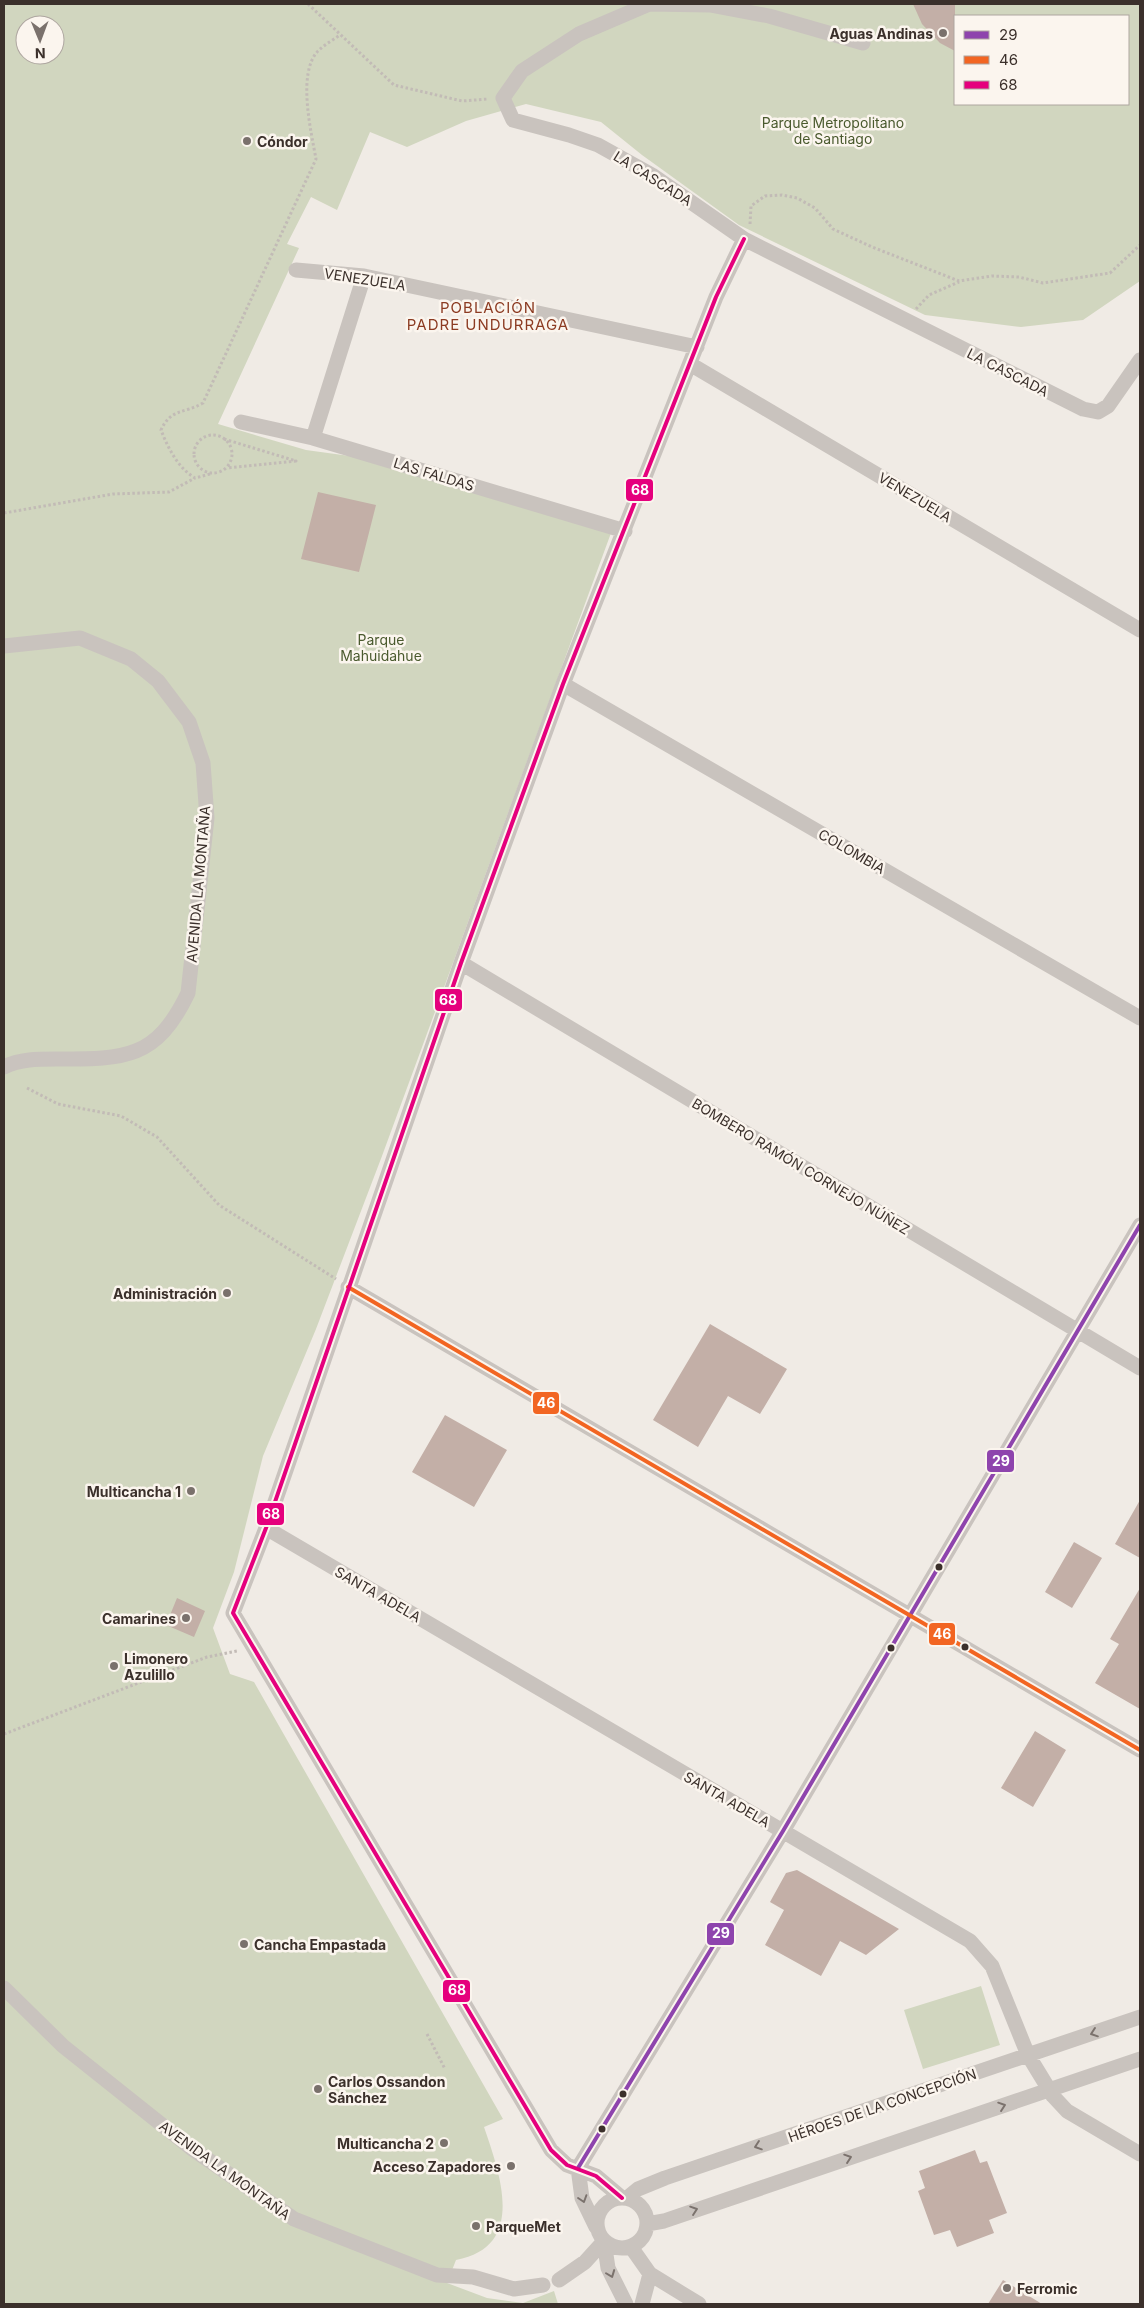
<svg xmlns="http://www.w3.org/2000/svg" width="1144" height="2308" font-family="Inter,sans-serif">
<rect width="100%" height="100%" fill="#f0ebe5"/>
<path fill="#d1d6bf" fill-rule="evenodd" d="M4,4H1140V281L1083,320L1021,327L925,315L739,225L642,155L601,122L526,104L466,121L407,147L370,132L337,210L311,197L287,244L299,248L218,424L306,450L357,457L611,533L382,1156L316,1329L263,1456L234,1572L213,1628L230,1674L254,1682L503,2119L484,2127C500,2174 527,2247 456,2260L447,2283L487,2298L523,2303L554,2291L558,2304H4ZM955,16H1128V104H955ZM25,25H55V55H25Z
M981,1986L1000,2045L923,2069L904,2010Z"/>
<path fill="#c3afa7" d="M913,4H955V51L940,43L922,24Z
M318,492L376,505L359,572L301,559Z
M710,1324L787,1369L760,1414L728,1396L698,1447L653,1420Z
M445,1415L507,1450L474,1507L412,1472Z
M1140,1500V1558L1115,1544Z
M1074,1542L1102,1558L1072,1608L1045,1592Z
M1140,1588V1709L1095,1683L1119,1644L1110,1639Z
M177,1598L205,1611L194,1637L166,1625Z
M1035,1731L1066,1750L1033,1807L1001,1788Z
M797,1870L899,1929L866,1955L840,1941L821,1976L765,1945L784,1910L770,1902L786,1873Z
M975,2150L980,2163L987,2161L1007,2213L989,2220L994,2233L957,2247L950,2230L934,2235L918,2191L925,2188L919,2171Z
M1003,2280L1042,2304H988Z"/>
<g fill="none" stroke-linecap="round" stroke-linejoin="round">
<path stroke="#c2bbb6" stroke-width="3" stroke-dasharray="2.5 2.5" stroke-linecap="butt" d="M308,4L394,85L462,101L488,99
M750,224L751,206L765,196L782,195L797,198L815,208L833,229L872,247L959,281L992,276L1019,277L1043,283L1110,273L1140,245
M916,309L929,295L959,282
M194 454a19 19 0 1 1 38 0a19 19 0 1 1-38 0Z
M224,439L296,461L227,468
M210,474L195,478C178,468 168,448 161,430C171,408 184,414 203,403L316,159C311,131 297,73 318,51C324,45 333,40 340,35
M4,513L113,494L169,492L195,478
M27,1088L58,1104L121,1116L157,1137L219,1205L336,1279
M4,1734L207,1657L237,1651
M427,2034L445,2069"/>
<path stroke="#c9c3be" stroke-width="15" d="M863,43L769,16L710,5L649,4L579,34L522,71L503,98L513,120L569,135L598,145L652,175L744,239L1083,409L1098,412L1108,406L1140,360
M296,270L364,276L697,347
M690,364L1140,630
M241,422L313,438L625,531
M313,438L364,276
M4,646L80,638L131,659L158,681L189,722L203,763L207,818L188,993C156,1060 124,1059 56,1059C38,1059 20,1059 4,1067
M563,684L1140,1018
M461,963L1140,1368
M348,1287L1140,1750
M266,1528L970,1941L992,1966L1028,2055L1053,2096L1067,2111L1140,2154
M4,1988L63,2046L191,2148L294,2219L437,2275L473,2277L514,2289L543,2285
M578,2168L783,1831L1140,1225
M578,2168L582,2198L596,2227
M597 2223a25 25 0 1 1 50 0a25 25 0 1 1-50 0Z
M622,2198L596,2176L567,2165L551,2150L233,1613L266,1528L461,963L563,684L716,297L744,239
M627,2198L638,2189L665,2178L1140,2017
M647,2224L664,2221L1140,2059
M604,2241L608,2268L626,2304
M631,2247L650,2274L699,2304
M559,2280L585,2262L604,2241
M642,2304L650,2274"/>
<g stroke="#fbf5ee" stroke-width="8">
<path id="bus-1" d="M578,2168L783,1831L1140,1225"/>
</g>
<g stroke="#fbf5ee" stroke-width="8">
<path id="bus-2" d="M348,1287L1140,1750"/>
</g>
<g stroke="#fbf5ee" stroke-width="8">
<path id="bus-3" d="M622,2198L596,2176L567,2165L551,2150L233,1613L266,1528L461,963L563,684L716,297L744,239"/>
</g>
<use href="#bus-1" stroke="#8e44ad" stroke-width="4"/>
<use href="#bus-2" stroke="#f26522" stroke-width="4"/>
<use href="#bus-3" stroke="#e5007d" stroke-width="4"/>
</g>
<defs><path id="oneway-chevron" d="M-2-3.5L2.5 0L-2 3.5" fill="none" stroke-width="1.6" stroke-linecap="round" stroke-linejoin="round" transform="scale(1.25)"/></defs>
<g stroke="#7b726d">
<use href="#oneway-chevron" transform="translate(1094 2033) rotate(161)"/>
<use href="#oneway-chevron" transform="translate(1002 2106) rotate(-19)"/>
<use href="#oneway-chevron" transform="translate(758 2146) rotate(161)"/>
<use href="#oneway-chevron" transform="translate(848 2158) rotate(-19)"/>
<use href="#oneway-chevron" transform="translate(583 2199) rotate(72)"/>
<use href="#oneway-chevron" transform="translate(694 2210) rotate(-19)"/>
<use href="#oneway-chevron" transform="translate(611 2274) rotate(69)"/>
</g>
<g fill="#7a716c" stroke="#fbf5ee" stroke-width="2">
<circle cx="943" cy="33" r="5"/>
<circle cx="247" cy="141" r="5"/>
<circle cx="227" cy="1293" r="5"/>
<circle cx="191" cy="1491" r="5"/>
<circle cx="186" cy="1618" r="5"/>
<circle cx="114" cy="1666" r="5"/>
<circle cx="244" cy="1944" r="5"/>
<circle cx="318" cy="2089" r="5"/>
<circle cx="444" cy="2143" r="5"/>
<circle cx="511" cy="2166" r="5"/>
<circle cx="476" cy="2226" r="5"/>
<circle cx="1007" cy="2288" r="5"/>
</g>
<g fill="#3b302b" stroke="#fbf5ee" stroke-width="2">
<circle cx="939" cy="1567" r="4.5"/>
<circle cx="965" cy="1647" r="4.5"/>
<circle cx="891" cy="1648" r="4.5"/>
<circle cx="623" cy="2094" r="4.5"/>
<circle cx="602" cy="2129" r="4.5"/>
</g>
<g text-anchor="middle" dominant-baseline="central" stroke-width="5" stroke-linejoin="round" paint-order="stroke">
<g font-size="14" font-weight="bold" fill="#3b302b" stroke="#fbf5ee" text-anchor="end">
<text x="933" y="33">Aguas Andinas</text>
<text x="257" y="141" text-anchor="start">Cóndor</text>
<text x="217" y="1293">Administración</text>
<text x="181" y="1491">Multicancha 1</text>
<text x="176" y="1618">Camarines</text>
<text x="124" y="1658" text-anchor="start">Limonero<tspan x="124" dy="16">Azulillo</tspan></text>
<text x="254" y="1944" text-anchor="start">Cancha Empastada</text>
<text x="328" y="2081" text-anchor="start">Carlos Ossandon<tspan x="328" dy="16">Sánchez</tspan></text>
<text x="434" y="2143">Multicancha 2</text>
<text x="501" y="2166">Acceso Zapadores</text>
<text x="486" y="2226" text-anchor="start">ParqueMet</text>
<text x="1017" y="2288" text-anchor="start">Ferromic</text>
</g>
<g font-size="14" fill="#4a5a2e" stroke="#fbf5ee">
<text x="833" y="122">Parque Metropolitano<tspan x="833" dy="16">de Santiago</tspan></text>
<text x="381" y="639">Parque<tspan x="381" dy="16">Mahuidahue</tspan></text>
</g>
<g font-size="14" fill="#3b302b" stroke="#fbf5ee">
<text transform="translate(653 178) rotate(32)">LA CASCADA</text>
<text transform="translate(365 279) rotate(9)">VENEZUELA</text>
<text transform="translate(1008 372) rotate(27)">LA CASCADA</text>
<text transform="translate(434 474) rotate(17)">LAS FALDAS</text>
<text transform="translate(915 497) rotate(31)">VENEZUELA</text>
<text transform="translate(852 851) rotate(30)">COLOMBIA</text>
<text transform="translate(198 884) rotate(-85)">AVENIDA LA MONTAÑA</text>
<text transform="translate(801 1166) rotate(31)">BOMBERO RAMÓN CORNEJO NÚÑEZ</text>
<text transform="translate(378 1594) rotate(30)">SANTA ADELA</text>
<text transform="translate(727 1799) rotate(30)">SANTA ADELA</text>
<text transform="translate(882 2105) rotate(-19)">HÉROES DE LA CONCEPCIÓN</text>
<text transform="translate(225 2170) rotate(36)">AVENIDA LA MONTAÑA</text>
</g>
<g font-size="15" letter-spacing="1" fill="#8c3b22" stroke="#fbf5ee">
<text x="488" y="307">POBLACIÓN<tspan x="488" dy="17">PADRE UNDURRAGA</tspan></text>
</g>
</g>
<g stroke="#fbf5ee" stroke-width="2">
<rect x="625" y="478" width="29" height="24" rx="5" fill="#e5007d"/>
<rect x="434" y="988" width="29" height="24" rx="5" fill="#e5007d"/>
<rect x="532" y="1391" width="28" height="24" rx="5" fill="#f26522"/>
<rect x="986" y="1449" width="29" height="24" rx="5" fill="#8e44ad"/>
<rect x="256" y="1502" width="29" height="24" rx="5" fill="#e5007d"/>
<rect x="928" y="1622" width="28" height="24" rx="5" fill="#f26522"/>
<rect x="706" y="1922" width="29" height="24" rx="5" fill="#8e44ad"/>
<rect x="442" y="1979" width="29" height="24" rx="5" fill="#e5007d"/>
</g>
<g font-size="14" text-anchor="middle" font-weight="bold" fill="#fff">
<text x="640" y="495">68</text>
<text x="448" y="1005">68</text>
<text x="546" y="1408">46</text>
<text x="1001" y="1466">29</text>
<text x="271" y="1519">68</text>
<text x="942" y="1639">46</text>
<text x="721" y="1938">29</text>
<text x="457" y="1995">68</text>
</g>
<rect width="1144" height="2308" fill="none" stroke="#3b302b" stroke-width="10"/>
<rect x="954" y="15" width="175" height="90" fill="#fbf5ee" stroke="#aea6a0"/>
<rect x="964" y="31" width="25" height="8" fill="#8e44ad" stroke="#aea6a0"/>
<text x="999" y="40" font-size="15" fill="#3b302b">29</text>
<rect x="964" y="56" width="25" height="8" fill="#f26522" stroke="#aea6a0"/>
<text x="999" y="65" font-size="15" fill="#3b302b">46</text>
<rect x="964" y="81" width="25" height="8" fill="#e5007d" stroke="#aea6a0"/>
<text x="999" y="90" font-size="15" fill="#3b302b">68</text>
<g transform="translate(40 40) rotate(179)"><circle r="24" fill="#fbf5ee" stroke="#aea6a0"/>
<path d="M0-4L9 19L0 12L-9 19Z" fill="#7a716c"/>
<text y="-8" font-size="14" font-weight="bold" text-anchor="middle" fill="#3b302b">N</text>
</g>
</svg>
